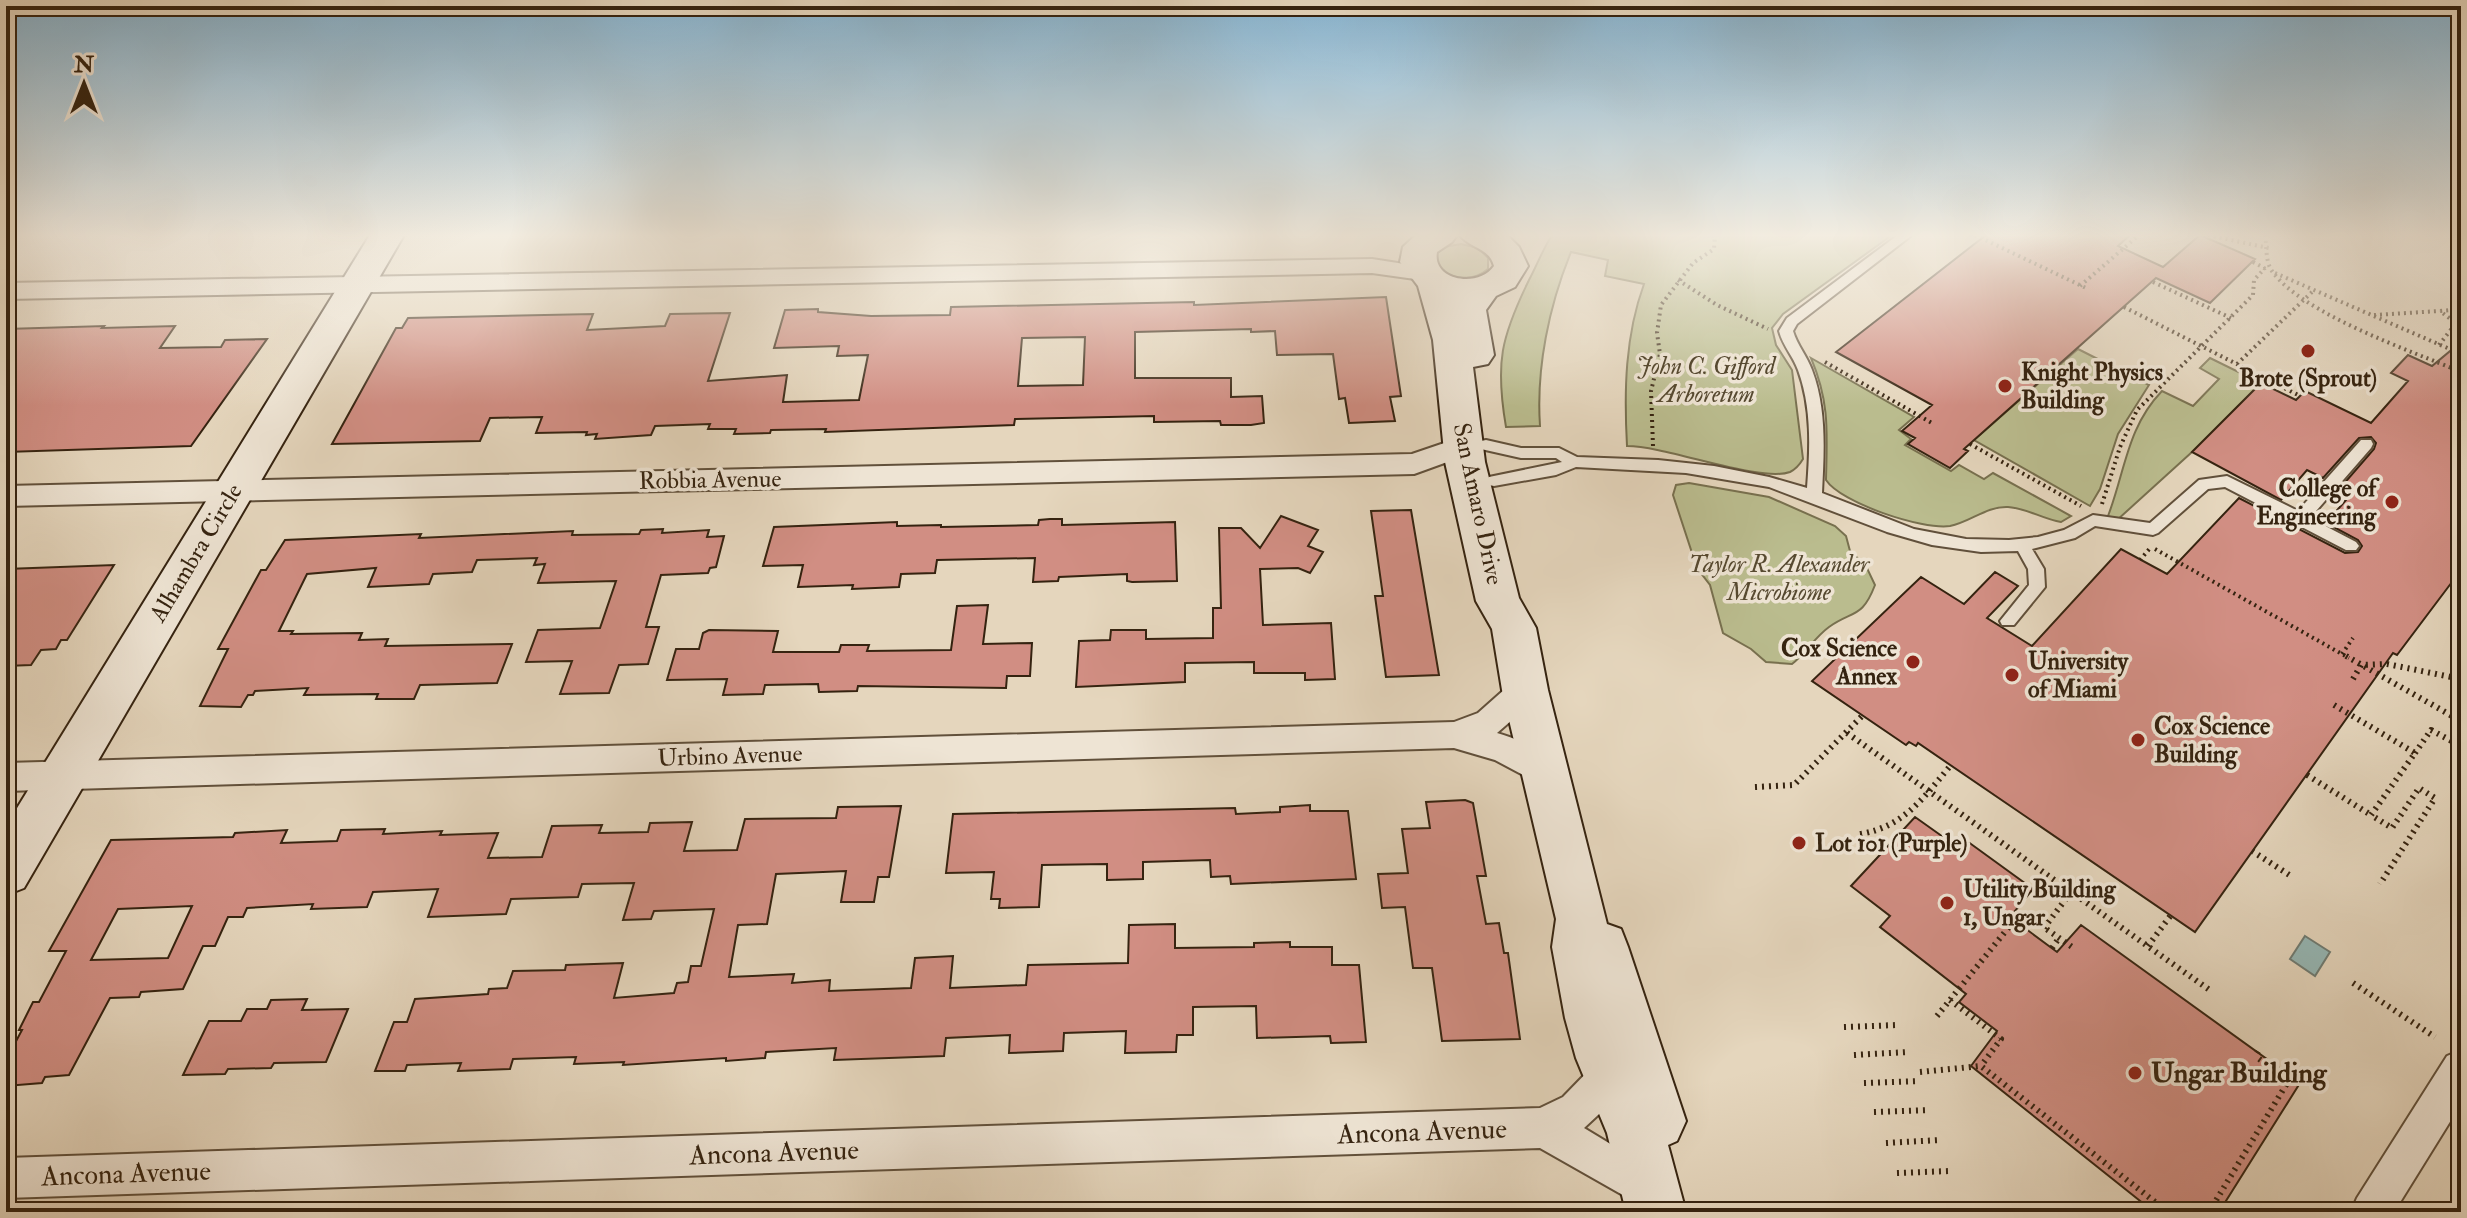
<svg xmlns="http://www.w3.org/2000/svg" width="2467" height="1218" font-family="'IM FELL Double Pica',serif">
<rect width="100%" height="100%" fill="#e5d6bd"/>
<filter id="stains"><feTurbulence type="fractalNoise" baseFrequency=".0025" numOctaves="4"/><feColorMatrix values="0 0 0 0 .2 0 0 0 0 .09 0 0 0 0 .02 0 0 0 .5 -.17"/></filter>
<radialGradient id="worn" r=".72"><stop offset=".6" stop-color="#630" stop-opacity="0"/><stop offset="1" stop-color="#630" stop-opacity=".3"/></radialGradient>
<path fill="#babc8e" stroke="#78704f" stroke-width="2" d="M1552,235H1892L1783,314L1772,328L1776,345L1792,370L1803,459C1800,464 1796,469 1790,472C1760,483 1667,446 1627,446C1624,391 1625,336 1644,284L1605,276L1608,260L1571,252C1549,306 1536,368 1540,426L1506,427C1495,363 1501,337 1529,280C1537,265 1543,249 1552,235Z
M1461,244L1478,248L1488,258V269C1473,282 1451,280 1437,267L1435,256L1444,247Z
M2078,349L2149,385L2118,434L2100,489L2090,506L1974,440Z
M1811,358L1914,417L1899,430L1911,439L1905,445L1951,471L1959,465L1984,479L1993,473L2071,516L2061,522C2042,519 2027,508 2008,507C1986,506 1971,522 1950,526C1922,530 1841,503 1826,480C1827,433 1830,403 1811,358Z
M2210,358L2261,383L2192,452L2116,521L2108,516C2125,472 2127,427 2162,391L2193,406L2219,379L2200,368Z
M1689,483L1769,497L1835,526L1846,536L1850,551L1866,566L1875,585C1862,619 1853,610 1829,627C1815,637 1805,654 1792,664L1766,662L1751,649L1723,633L1710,585L1697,568L1673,495L1676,485Z"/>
<path fill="#96b8b6" stroke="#6f7c74" stroke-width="2" d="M2305,936L2330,952L2315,976L2290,959Z"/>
<path fill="#d18e83" stroke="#352310" stroke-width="2" fill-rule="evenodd" d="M1986,235H2130L2118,246L2163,267L2200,235L2255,259L2210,303L2156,278L1964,449L1968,451L1950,468L1908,444L1915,438L1902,431L1932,405L1836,352Z
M1386,297L1401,396L1390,397L1395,421L1349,423L1345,398L1339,399L1333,354L1277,355L1275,331L1251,332V329L1135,332V378H1231V397L1262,396L1264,423L1251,425H1221L1220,421L1154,422V416L1015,419L1014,425L825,432L826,429L771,430L770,433L734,434L736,429H708L710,424L655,426L651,435L595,439L597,434L586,435L587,432L536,433L542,417L490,418L480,441L332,444L396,328H402L408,318L593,314L587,330L665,326L670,314L730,313L708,381L787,375L783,402L859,400L868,355L837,356L839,346L774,348L785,310L818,309V312L871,316L950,315L951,307L1194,302V305ZM1085,337L1083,385L1018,386L1022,338Z
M104,326L102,328L175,326L160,348L221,347L225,340L267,339L191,446L6,452V329Z
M2461,342V570L2397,655L2393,653L2195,932L1918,743L1916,746L1909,742L1906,745L1812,681L1921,577L1964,604L1995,572L2018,586L1987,618L2032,646L2121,549L2167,574L2239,498L2345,553L2358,552L2362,546L2358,540L2326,523L2352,493L2341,487L2374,449L2376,443L2371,437L2359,438L2323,478L2307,470L2281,500L2192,452L2261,383L2296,400L2305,391L2371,423L2408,381L2391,373L2408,355L2432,366Z
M1411,510L1439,675L1386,677L1375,596H1383L1371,511Z
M1281,516L1318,530L1308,546L1323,552L1310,573L1298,568L1260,569L1263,625L1331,623L1335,679L1305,680V673H1254V662L1185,663V682L1076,687L1079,641L1110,640L1111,630H1146V639L1213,638V608H1221L1219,528H1241L1260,548Z
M1050,519H1062V525L1175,522L1177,581L1132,582L1127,581V574L1059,577L1058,581L1033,582L1035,558L937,560L935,573L901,574L899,587L852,589L853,585L798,587L803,565L763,566L774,527L897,522V526L941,525V527L1038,525L1039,520Z
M663,529L662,533L709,530L707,537L724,536L716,567L710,568L708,573L661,575L646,627H659L648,664L619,665L609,693L560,694L572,661L526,662L538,630L600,628L616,581L538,583L545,564L534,565L537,558L477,560L472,572L433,574L429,584L368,587L376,568L307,574L279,631H293L291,634L362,633L359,640L388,639L385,646L512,644L497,683L420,685L414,699H376L378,694L304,695L308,688L255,691L253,695H248L241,707L200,706L228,649H218L261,570H266L285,540L421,534L419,538L573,531L572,535L639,534L641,530Z
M114,565L67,640H61L56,649L41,650L31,665L6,666V569Z
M988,605L983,644L1032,643L1030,676H1007L1006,688L858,686L857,691L819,692L818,684L765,685L763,694L723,695L727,679L667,680L676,649H699L703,633L709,630L778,631L773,652H839L841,645H869L867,651L951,650L957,606Z
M1465,800L1473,803L1486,876H1477L1486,924L1499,923L1504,953H1508L1520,1039L1442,1041L1432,968H1413L1405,907L1382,908L1378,874L1408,873L1402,829L1430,828L1426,802Z
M1310,805V811H1348L1356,879L1231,884L1230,876L1211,877L1210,860L1143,862V879L1107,880V864L1042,865L1039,907L999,908L1000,899H991L994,872L946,873L953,814L1235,808L1236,814L1280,812V807Z
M901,806L889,877H878L874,902H841L846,871L776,874L767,924L738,925L729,977L794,974L792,983L830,980L829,991L911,988L915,958L953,956L950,988L1026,985L1028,965L1128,963L1129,925L1175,924V948L1254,947V943L1290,942V947H1332V965H1359L1366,1042L1331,1043L1330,1036L1257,1038L1256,1006L1193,1007V1035H1177L1176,1052L1125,1053L1126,1031L1064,1033L1063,1051L1009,1053L1010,1035L946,1038L944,1056L834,1060L836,1048L766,1052L765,1058L726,1061V1058L623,1065L624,1062L574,1064L576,1057L513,1059L510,1069L458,1071L461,1063L407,1065L405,1071H375L394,1022H407L415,999L488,994L489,989L507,988L513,971L565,970L566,965L594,964L623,963L614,998L674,993L677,983L688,982L691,966H701L714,909L654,911L651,919L623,920L634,883L582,884L578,897L511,899L506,914L428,917L438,889L373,892L367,907L311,909L313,904L247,908L243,917H228L215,946H203L183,989L141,992L139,997L110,998L69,1075L45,1077L42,1083L6,1086V1060L22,1030H19L33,1002H39L66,951H49L111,840L233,837L235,833L287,830L281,843L337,841L341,830L385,829L383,834L442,831L440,835L498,833L488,858L542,857L552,826L602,825L599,833L648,832L650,823L692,822L684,851L737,850L745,819L836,818L838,807ZM192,906L168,958L91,960L118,909Z
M1915,817L1953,844L1960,836L2033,889L2010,917L2057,952L2081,925L2300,1083L2219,1212H2154L1971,1066L1997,1031L1959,1002L1966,994L1880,927L1890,916L1851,886Z
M307,999L302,1010L348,1009L326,1062L274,1063L271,1068L228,1069L225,1074L183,1075L209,1021H241L247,1009H267L271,1000Z"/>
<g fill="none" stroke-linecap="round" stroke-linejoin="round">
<g stroke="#61503b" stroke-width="4">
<path id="lane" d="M1898,235H1912L1797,324L1793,331C1797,345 1807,356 1812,370C1827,409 1824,452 1822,493L1914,529L1966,539L2009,540L2038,537L2064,530L2093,515L2150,523L2199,480L2227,476L2298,511L2361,440H2371L2373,444L2371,448L2310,518L2356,542L2359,546L2356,550H2346L2225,487L2208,489L2158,533L2153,535L2095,526L2075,538L2032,549L2044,569L2045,587L2014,625H2002L2000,621L2029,585L2028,569L2018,551L1981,552L1932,545L1887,532L1769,487L1686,473L1576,467L1556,475L1494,486L1489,485L1487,481L1489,477L1562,462L1556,458H1521L1481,449L1479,445L1481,441L1486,440L1521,448H1559L1577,457L1658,460L1714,466L1769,477L1807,488C1810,449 1812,408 1798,370C1793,356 1783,346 1779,331L1787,318Z"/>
</g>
<g stroke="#61503b" stroke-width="4">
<path id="street" d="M1372,259L1430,268L1434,273L1430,278L1422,280L1372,273L6,299V283Z
M1462,437L1472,439L1476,446L1472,453L1414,474L6,506V486L1412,454Z
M1525,677L1536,681L1541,690L1536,699L1497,733C1518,739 1553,753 1562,773L1558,783L1546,787L1495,760L1454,748L6,791V763L1454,722L1478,713L1514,681Z
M2461,1050V1104L2394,1212H2351L2357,1198L2447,1056Z
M1611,1057L1625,1062L1630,1076L1625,1090L1584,1128L1665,1177L1671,1191L1665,1205L1651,1211L1540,1148L6,1198V1158L1540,1108L1563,1097L1597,1062Z"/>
</g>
<g stroke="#352310" stroke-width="4">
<path id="secondary" d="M370,235H404L24,888L6,895V826Z
M1416,235H1457L1452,242L1437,252C1432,281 1479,288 1494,266C1489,247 1470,249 1460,235H1507L1519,247L1528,266L1515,287L1496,296L1486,310L1494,355L1488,364L1473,367L1485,462L1519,598L1536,628L1548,690L1607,924L1621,929L1628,947L1686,1121L1677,1141L1668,1145L1686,1212H1626L1607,1133L1576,1058L1565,1018L1552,947L1556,919L1502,690L1492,629L1476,601L1445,462L1433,340L1418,286L1400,262L1403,247Z"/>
</g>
<path stroke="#352310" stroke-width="4" stroke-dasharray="2 4" stroke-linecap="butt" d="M1975,235L2086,288
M2208,235L2269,248
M2265,235C2267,246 2265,261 2272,271C2302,314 2412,351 2461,372
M2253,262L2266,269
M2275,273L2452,350
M1678,280L1717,305L1768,329
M2153,282L2231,318
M2080,286L2139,235
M2124,307L2300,396
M2374,315L2440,311
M2439,345L2456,323L2440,311L2461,309
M1825,362L1932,423
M2237,364L2314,290
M1970,444L2081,506
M1653,446L1651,391L1660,354L1657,333L1661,305L1693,263L1714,249L1715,235
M2102,504L2120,447L2137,410L2253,295L2254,280L2265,268
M2155,549L2349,658
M2140,560L2151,547
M2342,654L2353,638"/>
<path stroke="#352310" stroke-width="6" stroke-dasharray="2 5" stroke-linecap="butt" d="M2346,656L2461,721
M2353,679L2361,665L2387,664L2461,679
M2334,705L2415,753L2371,815L2392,828L2419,788L2435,798L2380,884
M1847,733L2211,991
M2453,742L2461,728
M2415,753L2431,730L2461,746
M2307,775L2371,815
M1755,787L1794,785L1863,715
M1860,834C1904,827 1924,797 1951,765
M2252,851L2291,876
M2044,928L2071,892
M2148,946L2171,915
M2052,948L2059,938
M2353,983L2435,1037
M1950,1000L2001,1039L1981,1066
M1937,1016L2017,917H2029L2075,949
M1844,1027L1898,1025
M2257,1053L2260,1048
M1854,1055L1908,1052
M1920,1072L1981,1066L2168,1212
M1864,1083L1919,1081
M1874,1112L1929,1110
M1886,1143L1940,1140
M1897,1173L1950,1171
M2209,1212L2289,1080L2255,1056"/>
<use href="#lane" fill="#eee4d4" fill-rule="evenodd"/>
<use href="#street" fill="#eee4d4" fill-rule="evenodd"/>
<use href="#secondary" fill="#eee4d4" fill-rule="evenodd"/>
</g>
<linearGradient id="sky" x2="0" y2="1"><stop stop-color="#87b6d4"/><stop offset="0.58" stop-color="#f3ede1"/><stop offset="1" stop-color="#f3ede1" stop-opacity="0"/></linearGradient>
<rect width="2467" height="406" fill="url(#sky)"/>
<g fill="#8f2418" stroke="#eee4d4" stroke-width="3">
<circle cx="2308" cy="351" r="8"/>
<circle cx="2005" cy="386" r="8"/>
<circle cx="2392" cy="502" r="8"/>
<circle cx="1913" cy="662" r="8"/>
<circle cx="2012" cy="675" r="8"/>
<circle cx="2138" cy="740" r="8"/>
<circle cx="1799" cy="843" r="8"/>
<circle cx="1947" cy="903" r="8"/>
<circle cx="2135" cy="1073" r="8"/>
</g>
<g text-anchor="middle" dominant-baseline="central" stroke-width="7" stroke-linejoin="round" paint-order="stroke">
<g font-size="24" font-style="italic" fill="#564930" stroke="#eee4d4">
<text x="1706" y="366">John C. Gifford<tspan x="1706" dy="28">Arboretum</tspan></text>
<text x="1779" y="564">Taylor R. Alexander<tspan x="1779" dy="28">Microbiome</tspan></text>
</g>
<g font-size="24" font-weight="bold" fill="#352310" stroke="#eee4d4" text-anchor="start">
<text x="2021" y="372">Knight Physics<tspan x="2021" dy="28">Building</tspan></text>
<text x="2308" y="378" text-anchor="middle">Brote (Sprout)</text>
<text x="2376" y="488" text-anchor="end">College of<tspan x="2376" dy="28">Engineering</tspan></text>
<text x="1897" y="648" text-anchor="end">Cox Science<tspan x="1897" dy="28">Annex</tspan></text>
<text x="2028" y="661">University<tspan x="2028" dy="28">of Miami</tspan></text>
<text x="2154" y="726">Cox Science<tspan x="2154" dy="28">Building</tspan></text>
<text x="1815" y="843">Lot 101 (Purple)</text>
<text x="1963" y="889">Utility Building<tspan x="1963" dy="28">1, Ungar</tspan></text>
</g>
<g font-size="24" fill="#352310" stroke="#eee4d4">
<text transform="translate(710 480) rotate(-1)">Robbia Avenue</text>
<text transform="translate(1478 504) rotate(78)">San Amaro Drive</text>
<text transform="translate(196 553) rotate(-59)">Alhambra Circle</text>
<text transform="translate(730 756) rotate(-2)">Urbino Avenue</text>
</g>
<g font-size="28" font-weight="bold" fill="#352310" stroke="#eee4d4" text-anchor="start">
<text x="2151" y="1073">Ungar Building</text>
</g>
<g font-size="28" fill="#352310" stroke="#eee4d4">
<text transform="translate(1422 1132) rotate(-2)">Ancona Avenue</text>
<text transform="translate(774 1153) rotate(-2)">Ancona Avenue</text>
<text transform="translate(126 1174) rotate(-2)">Ancona Avenue</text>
</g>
</g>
<rect width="2467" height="1218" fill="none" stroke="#e5d6bd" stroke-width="32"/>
<rect x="8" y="8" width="2451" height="1202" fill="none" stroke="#352310" stroke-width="4"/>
<rect x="16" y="16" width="2435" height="1186" fill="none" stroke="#352310" stroke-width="2"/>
<g transform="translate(84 84)" stroke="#eee4d4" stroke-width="6" paint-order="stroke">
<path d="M0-6L14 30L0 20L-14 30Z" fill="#352310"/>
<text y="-12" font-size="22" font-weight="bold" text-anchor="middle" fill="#352310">N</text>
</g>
<rect width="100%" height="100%" filter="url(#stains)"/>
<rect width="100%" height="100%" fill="url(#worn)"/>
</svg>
